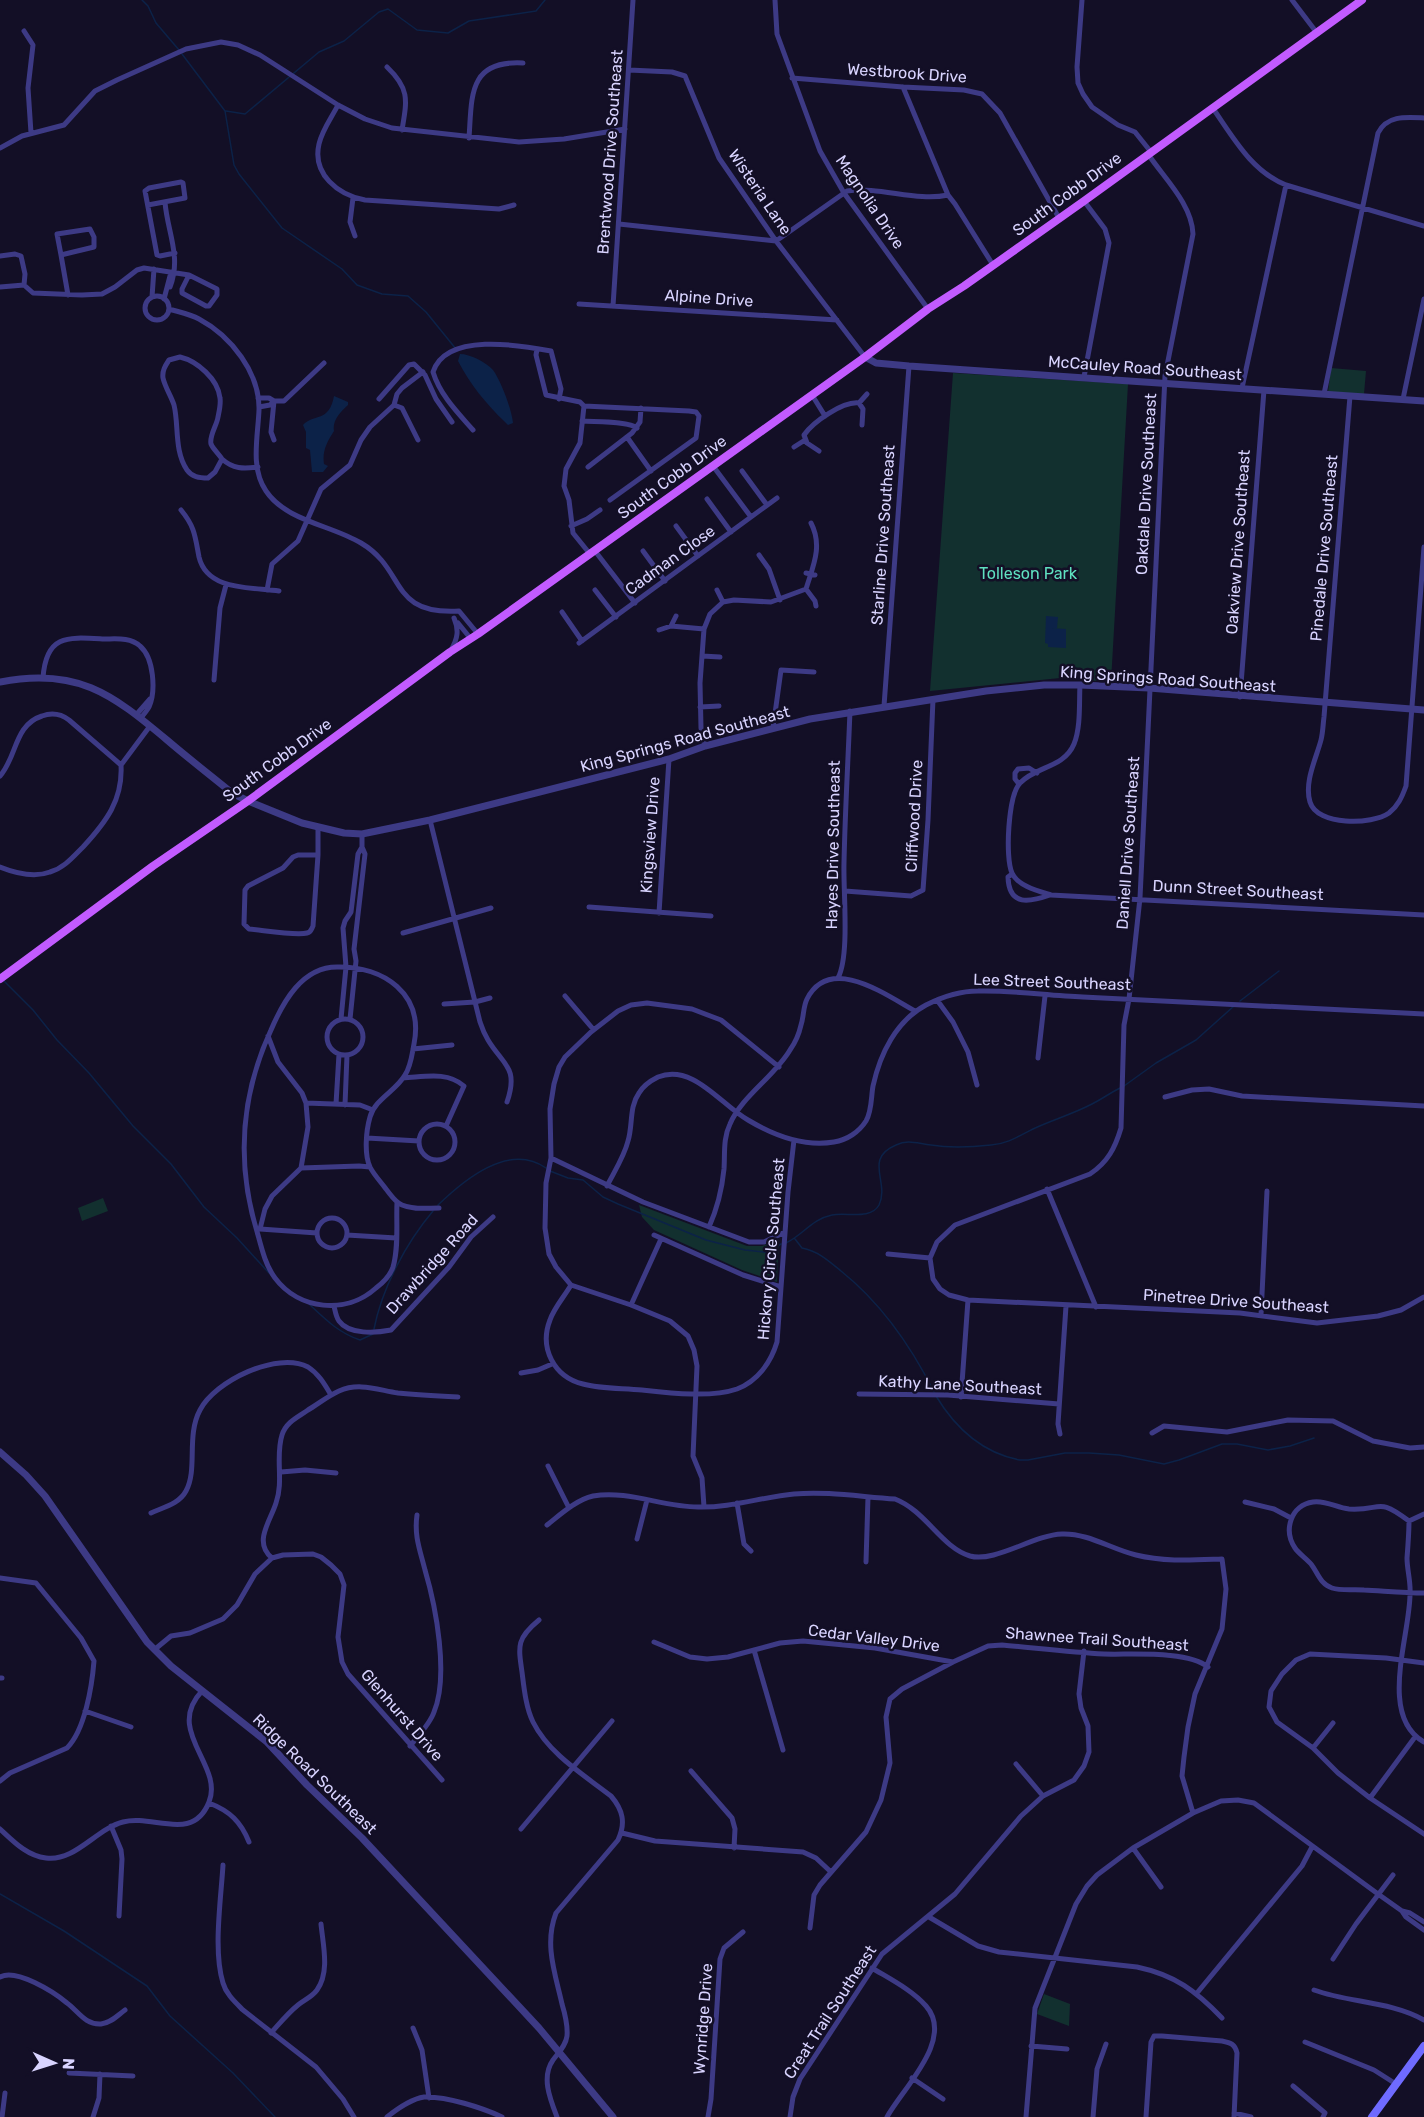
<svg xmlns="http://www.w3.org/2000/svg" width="1424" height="2117" font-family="Rubik,sans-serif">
<rect width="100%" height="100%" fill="#130f26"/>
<path fill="#12302f" d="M1331,368L1366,371L1364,394L1328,392Z
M953,373L1128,384L1111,682L1060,678L930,691Z
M103,1198L108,1211L82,1221L78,1208Z
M639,1205L747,1246H762L779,1239L777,1282L742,1270L654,1230L642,1217Z
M1044,1994L1070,2004L1069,2026L1037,2014Z"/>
<path fill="#0c2248" d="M460,354C470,354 486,362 493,370C501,381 512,410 513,423L508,425L505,422C486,404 470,384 458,361Z
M334,396L348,402V405C340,412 332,421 334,431C327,442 322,451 324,464L328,466L323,472H312L310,450L306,448V432L303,425C314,413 329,423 334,396Z
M1046,616L1058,617L1057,628H1052L1066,629V648L1048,647V644L1045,643Z"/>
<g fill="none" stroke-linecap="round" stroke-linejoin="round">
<path stroke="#0c2248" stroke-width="1.5" d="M142,0L148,6L156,23L179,50
M182,54L225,111L234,165L239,174L282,228L342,269L357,285L382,294L408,296L426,312L456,349
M226,111L245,114L319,52L344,41L379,12L388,9L417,30L448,33L469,21L536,11L545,0
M4,981L33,1010L57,1040L89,1073L133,1126L171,1164L204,1207L237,1238L269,1273
M1240,1001L1279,971
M1124,1086L1156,1063L1196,1040L1234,1006
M550,1171L568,1178L583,1180L603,1197L618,1204L706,1240L745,1250L772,1253L776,1247L781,1244
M438,1205C464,1180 509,1142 546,1168
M795,1239L802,1248C818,1251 829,1261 841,1271C881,1303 911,1346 934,1392
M786,1243C803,1235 812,1219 832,1215C846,1212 871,1220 879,1205C890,1182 863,1159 896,1145C908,1139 919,1144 931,1145C950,1148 972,1147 991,1145C1007,1144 1019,1136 1033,1129C1052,1120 1073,1114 1092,1104C1102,1099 1110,1093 1120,1088
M310,1305C326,1320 339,1333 360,1340L373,1334
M374,1329C382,1288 406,1243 433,1211
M936,1396C956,1429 982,1453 1020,1460H1028L1065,1453H1089L1119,1455L1164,1464L1179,1460L1222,1444H1237L1268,1450L1290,1446L1314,1438
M0,1894L64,1931L147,1986L170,2016L233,2073L275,2117"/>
<path stroke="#3d3a85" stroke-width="5" d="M775,0L777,34L820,151L844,193L928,309
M1082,0L1077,67L1078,83L1083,94L1092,107L1118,125L1135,132L1151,152
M1292,0L1317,33
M24,31L33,45L28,88L31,133
M387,67C410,89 407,100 402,130
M629,70L672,72L685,76L719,158L776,241L865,357
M792,78L903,87L964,90L982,94L1000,113L1059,218
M903,87L948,195L955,204L993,265
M338,105C332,117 322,130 319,144C312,174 338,195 365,200L499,209L514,205
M1212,107C1233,137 1251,171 1286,185L1424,226
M469,138C472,96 468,60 523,63
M0,148L22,136L64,125L95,91L117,80L186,49L221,42L238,45L260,55L338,105L365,119L392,128L519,142L564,139L625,129
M1148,154C1164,178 1192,204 1193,234L1165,376L1140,898L1129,999L1124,1025L1121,1128C1115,1148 1108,1162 1090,1174L955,1225L937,1242L930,1258L933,1279L940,1289L949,1295L968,1300L1240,1313L1317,1323L1378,1316L1401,1310L1424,1297
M353,198L350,222L355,236
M1084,201L1105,229L1109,243L1084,377
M165,202C167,231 182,257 170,287H168
M148,205L185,198L183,183L181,182L149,188L145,191L157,255L160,256L175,253
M619,224L776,241L847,191C880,186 916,202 948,195
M90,229L94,237V247L61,255L57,234Z
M61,255L68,295
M0,256L15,254L21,256L25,274L24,285L0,287
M189,275L217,289V295L209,306H206L182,293V289Z
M24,285L33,293L82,295L102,294L115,287L137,270L144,268L189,275
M145 308a12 12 0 1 1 24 0a12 12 0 1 1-24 0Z
M152,297L154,269
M164,299L170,276L173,273
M579,304L837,320
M613,306L633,0
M169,309C179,312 190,314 199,319C231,336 260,373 259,410C258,436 250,468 266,491C286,521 331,525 361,543C407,570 388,615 459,611L478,634
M537,349L536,355L546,395L580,402L584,406L580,443L566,469L564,486L569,500L573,533L590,554
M180,357C197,361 218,379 220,398C221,404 219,412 218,417C217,425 209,436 211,444C213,449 219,454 222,459L215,472L208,478C199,478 192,477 187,470C174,451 179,425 174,405C171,396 165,387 163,378C162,371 165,366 169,360Z
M1242,388L1286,185
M1324,394L1378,133C1387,115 1406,117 1424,118
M812,395L825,416
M1350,396L1324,717C1323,724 1323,732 1321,740C1316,759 1304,782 1310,802C1317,826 1372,825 1389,813C1398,806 1402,797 1406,786L1424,547
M258,398H269L274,401
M379,399L409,365L414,364L425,375L436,399L452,422
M1403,399L1424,299
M274,401L271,432L274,440
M859,403L867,394
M394,405L402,408L418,440
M584,406L689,411L696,412L699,416L696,438L610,500
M259,407L270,405L274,401H284L324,363
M582,421C595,422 629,421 637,428
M473,430C458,413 440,395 433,372C446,332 519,345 551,351L561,389L559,399
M627,437L651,471
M794,447L805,440
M819,451L807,443L804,435C813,422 843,401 859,403L863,409L862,425
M222,459C233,469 243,469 258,467
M713,466L751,517
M588,467L632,433L640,422L641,408
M742,471L767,505
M707,499L731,532
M181,510C195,527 195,536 199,557C207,591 251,587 279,591
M571,526L587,519L600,510
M676,526L698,556
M595,551L635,603
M643,551L665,581
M759,555L769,569L780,600
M806,573L815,575
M806,589L815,601L816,606
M267,590L272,564L298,541L321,489L350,465L361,440L370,427L394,405L397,394L402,388L423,372
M595,590L616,617
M717,590L723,602
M562,612L582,641
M458,623L471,639
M671,626L676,616
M659,630L671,626L704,629
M579,643L777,498
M451,650C458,638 459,630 454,618
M702,656L720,657
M43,678C46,634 68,637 104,639C116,639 130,637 140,646C154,658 156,691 149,707C147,711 143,715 141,718
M214,680L220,608L226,585
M1080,685C1079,702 1081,727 1074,744C1064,768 1036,766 1020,783C1008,796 1005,858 1012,873C1018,886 1038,891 1051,895L1424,915
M1240,697L1264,390
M884,706L909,366
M700,707L719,706
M136,715L150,699
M773,728L781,670L814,672
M705,746L701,728L700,683L704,629L710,614L723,602L734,600L771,602L806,589C813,566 823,546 811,523
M121,765L150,726
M0,776C17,757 14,725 42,716C53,712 61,714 69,720L121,765C123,800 106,822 83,847C73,857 64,868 50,872C34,878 15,873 0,867
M1019,784L1015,779V773L1018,769L1029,768L1037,773
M430,820L480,1022C482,1028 485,1035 488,1040C503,1065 519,1067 507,1102
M318,855L313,926C311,930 311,932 307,933C296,936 262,930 249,929L244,924L245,890L248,886L283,868L293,857L298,855H318V828
M1012,874L1008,877C1009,907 1030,902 1050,895
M845,891L911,896L923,890L928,820L933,699
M589,907L711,916
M659,913L669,759
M403,933L491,908
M838,978C850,955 843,891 844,863C845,813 848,762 850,711
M565,996L593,1029
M937,1000L953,1022L968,1052L977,1085
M444,1004L475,1002L490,998
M327 1037a18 18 0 1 1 36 0a18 18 0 1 1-36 0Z
M341,1019L346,967L343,928L345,921L351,912L358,854L362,847V834
M350,1019L356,961L354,949L365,854L362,847
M413,1049L452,1045
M1038,1058L1045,996
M403,1078C424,1077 447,1071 464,1086L446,1126
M1165,1097L1192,1090L1209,1089L1242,1096L1424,1106
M306,1103L360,1105L373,1110
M336,1104L339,1054
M345,1105L347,1055
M419 1142a18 18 0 1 1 36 0a18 18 0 1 1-36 0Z
M367,1138L419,1141
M551,1158L643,1202L749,1242H764L785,1232
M301,1168L359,1166L370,1167
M607,1186C614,1172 624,1157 628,1141C633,1125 629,1107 639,1093C643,1086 650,1081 658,1077C693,1063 721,1105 748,1120C773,1135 804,1147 834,1142C847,1140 859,1132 866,1121C872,1111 871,1097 873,1086C880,1054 896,1021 926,1005C942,997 960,991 978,991C1013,990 1049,996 1083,997C1197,1002 1311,1008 1424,1014
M1047,1189L1096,1307
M397,1202C396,1222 399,1247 393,1267C390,1276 384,1282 376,1288C346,1315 299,1310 275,1278C266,1266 262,1250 258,1235C236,1165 240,1097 271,1030C283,1002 302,967 337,967C384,966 424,994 414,1044C412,1054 411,1066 405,1075C396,1091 375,1099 370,1117C366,1131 364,1154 370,1167C374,1175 381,1182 386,1189C391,1195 395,1202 402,1205C413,1210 427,1208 439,1208
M317 1233a15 15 0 1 1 30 0a15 15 0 1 1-30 0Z
M709,1227C717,1209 722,1189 724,1169C725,1154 723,1138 730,1124C742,1096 774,1077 790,1050C795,1043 799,1034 801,1025C804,1016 803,1007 807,999C830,954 886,995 915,1011
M260,1229L265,1209L272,1196L301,1168L308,1127L306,1103L302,1093L278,1062L268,1036
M260,1229L317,1233
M347,1235L396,1238
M654,1235L743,1275L781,1287
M888,1254L930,1258
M571,1285C564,1297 554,1308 550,1320C539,1348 554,1377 583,1384C601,1389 623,1388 642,1390C669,1393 711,1398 737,1389C758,1381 771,1362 777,1342L788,1192L794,1140
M631,1305L661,1239
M334,1306C335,1310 336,1317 339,1321C349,1335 376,1333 391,1330L449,1267L471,1237L493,1217
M1261,1315L1267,1191
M521,1373L538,1370L552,1364
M859,1394L948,1395L1059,1404
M961,1397L968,1300
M1152,1433L1164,1426L1227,1432L1288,1420L1333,1421L1373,1441L1410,1448L1424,1447
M1060,1434L1058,1424L1066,1306
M548,1466L569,1508
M281,1472L305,1470L336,1473
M1245,1502L1274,1509L1291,1518
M737,1503L744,1544L751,1551
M704,1507L702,1478L693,1456L697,1366L694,1350L688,1336L670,1321L631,1305L571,1285L556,1267L549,1254L545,1228L546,1183L551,1158L550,1109L554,1084L559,1067L565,1057L591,1032L618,1011L631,1005L647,1003L692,1009L721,1020L779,1067
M151,1513C164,1507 179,1504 186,1491C198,1469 186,1436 200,1410C215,1381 277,1351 308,1367C319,1374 325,1385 331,1395
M1424,1514L1409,1521C1376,1496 1383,1511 1349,1509C1337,1508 1326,1500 1313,1502C1291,1505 1283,1530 1295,1548C1299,1554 1306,1558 1311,1564C1318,1573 1320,1584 1332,1588C1341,1591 1354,1589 1364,1590C1384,1591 1404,1593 1424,1593
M1409,1521C1409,1533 1408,1545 1407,1558C1407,1570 1411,1582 1410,1594C1410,1636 1378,1716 1424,1742
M547,1525C561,1514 576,1500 593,1496C628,1490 663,1507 698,1507C730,1508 762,1497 794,1494C827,1491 862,1497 895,1499C926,1511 941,1547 970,1556C995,1563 1033,1535 1062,1534C1088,1533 1111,1549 1136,1555C1164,1562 1193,1560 1222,1559L1226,1589L1222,1629L1195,1694L1188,1727L1184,1757L1182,1776L1193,1813
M637,1539L647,1500
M272,1558C253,1542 270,1522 276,1503C284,1481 275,1457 282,1435C286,1422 298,1417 308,1410C318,1404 328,1396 339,1391C359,1382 378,1390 398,1393C418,1395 438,1396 458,1397
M866,1562L868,1497
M0,1578L36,1583L81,1638L94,1661C92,1686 85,1730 67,1748L10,1773L0,1781
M539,1620C517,1638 518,1645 522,1672C524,1688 526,1708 533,1722C549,1754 584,1775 611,1796C623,1810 626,1823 618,1840L556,1913C544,1944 555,1973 562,2004C565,2014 568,2025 567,2036C566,2045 559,2052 553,2060C541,2077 550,2099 557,2117
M654,1642L690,1657L707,1659L728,1657L780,1643L803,1641L875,1648L953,1662
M154,1650L171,1636L190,1633L223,1619L237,1605L255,1574L272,1558L283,1555L313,1554L321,1557L331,1565L340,1574L344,1585L338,1637L342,1662L348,1674L442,1780
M754,1650L783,1750
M1424,1663L1386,1658L1310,1654L1296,1660L1282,1674L1271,1691L1269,1707L1277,1722L1313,1748L1338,1773L1370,1798L1424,1834
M0,1678H2
M85,1711L131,1727
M410,1746C418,1736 430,1724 434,1712C449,1676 436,1607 425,1570C420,1550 414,1536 417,1515
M1313,1748L1333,1723
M1016,1764L1043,1796
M691,1771L732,1818L735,1829L734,1848
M1370,1798L1415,1737
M209,1803C230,1811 241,1822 249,1842
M111,1826L121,1850L122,1859L119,1916
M0,1829C13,1841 27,1856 46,1858C75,1862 96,1829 123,1822C153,1814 193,1843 209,1802C224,1765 164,1731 202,1691
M521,1829L612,1721
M622,1833L655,1841L803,1852L816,1858L831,1872
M1133,1848L1161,1887
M223,1865C221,1899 213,1951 223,1983C226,1994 235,2002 243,2010L316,2067L343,2099L354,2117
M1402,1911L1406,1917L1424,1930
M929,1917L978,1946L999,1952L1137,1967C1175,1975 1196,1991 1222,2018
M810,1928L814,1895L820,1885L866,1832L881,1800L890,1763L886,1717L890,1699L902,1689L953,1662L988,1646L1002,1645C1036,1648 1070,1652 1104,1654C1130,1655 1187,1650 1208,1667
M1333,1959L1356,1924L1393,1875
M872,1968C890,1979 912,1990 926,2006C955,2039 903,2088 887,2117
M0,1977C16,1968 54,1992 67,2003C78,2011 85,2025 101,2024C111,2023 118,2015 125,2010
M1314,1990C1350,2003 1390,2001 1424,2020
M1197,1993L1302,1866L1312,1847
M413,2028L422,2050L429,2098
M271,2033C280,2023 288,2013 298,2005C304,2000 312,1997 317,1990C330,1972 323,1945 321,1924
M1305,2042L1374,2070L1396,2084
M1031,2046L1067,2049
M69,2073L133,2076
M912,2078L943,2099
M1293,2086L1325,2113L1323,2117
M1234,2113L1251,2117
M2,2117L5,2093
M93,2117L99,2098L100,2074
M387,2117C397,2109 411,2099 424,2097C446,2096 483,2108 502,2117
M708,2117L711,2099L720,1959L724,1948L743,1932
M790,2117L793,2097L800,2079L882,1954L955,1894L1021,1816L1043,1796L1074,1780L1084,1766L1089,1752L1088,1726L1081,1708L1079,1694L1084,1651
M1026,2117L1035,2008L1076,1904L1087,1886L1097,1875L1133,1848L1193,1813L1221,1801L1238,1800L1254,1803L1378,1894L1402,1911L1410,1913L1424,1922
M1093,2117L1097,2069L1106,2044
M1146,2117L1151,2042L1154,2036H1162L1222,2041C1231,2043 1235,2044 1237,2053L1234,2117"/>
<path stroke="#3d3a85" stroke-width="7" d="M865,357L876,363L909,366L1424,401
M0,682C76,667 111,693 167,740C188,758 210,775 232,793L248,801L302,823L344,833L362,834L430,820L669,759L705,746L810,719L986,691L1044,685H1080L1149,688L1424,710
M0,1452L26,1475L45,1496L147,1642L171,1666L267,1742L307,1785L362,1838L539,2028L613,2117"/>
<path stroke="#6f6bff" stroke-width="8" d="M1372,2117L1424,2046"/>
<path stroke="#c25bff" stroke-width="8" d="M0,979L153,866L248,801L450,652L478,634L865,357L928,309L964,286L1084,201L1362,0"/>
</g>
<g text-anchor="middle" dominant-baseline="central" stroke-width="5" stroke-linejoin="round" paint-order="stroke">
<g font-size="16" fill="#d9d4ff" stroke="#130f26">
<text transform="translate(907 73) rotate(4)">Westbrook Drive</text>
<text transform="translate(610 152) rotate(-86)">Brentwood Drive Southeast</text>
<text transform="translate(760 192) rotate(56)">Wisteria Lane</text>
<text transform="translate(1067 194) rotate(-36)">South Cobb Drive</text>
<text transform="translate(870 202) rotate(56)">Magnolia Drive</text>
<text transform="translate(709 298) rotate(4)">Alpine Drive</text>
<text transform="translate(1145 368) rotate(4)">McCauley Road Southeast</text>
<text transform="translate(672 477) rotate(-36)">South Cobb Drive</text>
<text transform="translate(1146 484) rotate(-87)">Oakdale Drive Southeast</text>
<text transform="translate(883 535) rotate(-86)">Starline Drive Southeast</text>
<text transform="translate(1238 542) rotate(-86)">Oakview Drive Southeast</text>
<text transform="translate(1324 548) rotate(-85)">Pinedale Drive Southeast</text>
<text transform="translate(670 560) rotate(-36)">Cadman Close</text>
<text transform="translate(1168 679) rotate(4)">King Springs Road Southeast</text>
<text transform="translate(685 739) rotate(-15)">King Springs Road Southeast</text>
<text transform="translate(277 760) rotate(-36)">South Cobb Drive</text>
<text transform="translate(914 816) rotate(-87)">Cliffwood Drive</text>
<text transform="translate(650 835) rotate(-86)">Kingsview Drive</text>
<text transform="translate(1128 843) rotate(-86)">Daniell Drive Southeast</text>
<text transform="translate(833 845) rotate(-89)">Hayes Drive Southeast</text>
<text transform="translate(1238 890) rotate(3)">Dunn Street Southeast</text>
<text transform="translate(1052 982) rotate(2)">Lee Street Southeast</text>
<text transform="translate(771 1249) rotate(-85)">Hickory Circle Southeast</text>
<text transform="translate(432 1264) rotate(-48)">Drawbridge Road</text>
<text transform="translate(1236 1301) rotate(4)">Pinetree Drive Southeast</text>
<text transform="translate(960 1385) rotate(3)">Kathy Lane Southeast</text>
<text transform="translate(874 1638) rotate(7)">Cedar Valley Drive</text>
<text transform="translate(1097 1639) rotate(4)">Shawnee Trail Southeast</text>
<text transform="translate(402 1715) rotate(49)">Glenhurst Drive</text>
<text transform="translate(315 1774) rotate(44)">Ridge Road Southeast</text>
<text transform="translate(830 2012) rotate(-57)">Creat Trail Southeast</text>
<text transform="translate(703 2019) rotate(-86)">Wynridge Drive</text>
</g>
<g font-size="16" fill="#5fe0c0" stroke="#130f26">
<text x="1028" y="573">Tolleson Park</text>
</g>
</g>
<g transform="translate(54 2063) rotate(93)" stroke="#130f26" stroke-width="4.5" paint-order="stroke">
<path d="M0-4.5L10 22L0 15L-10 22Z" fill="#d9d4ff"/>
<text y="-9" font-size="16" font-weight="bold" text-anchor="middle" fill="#d9d4ff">N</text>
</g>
</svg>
